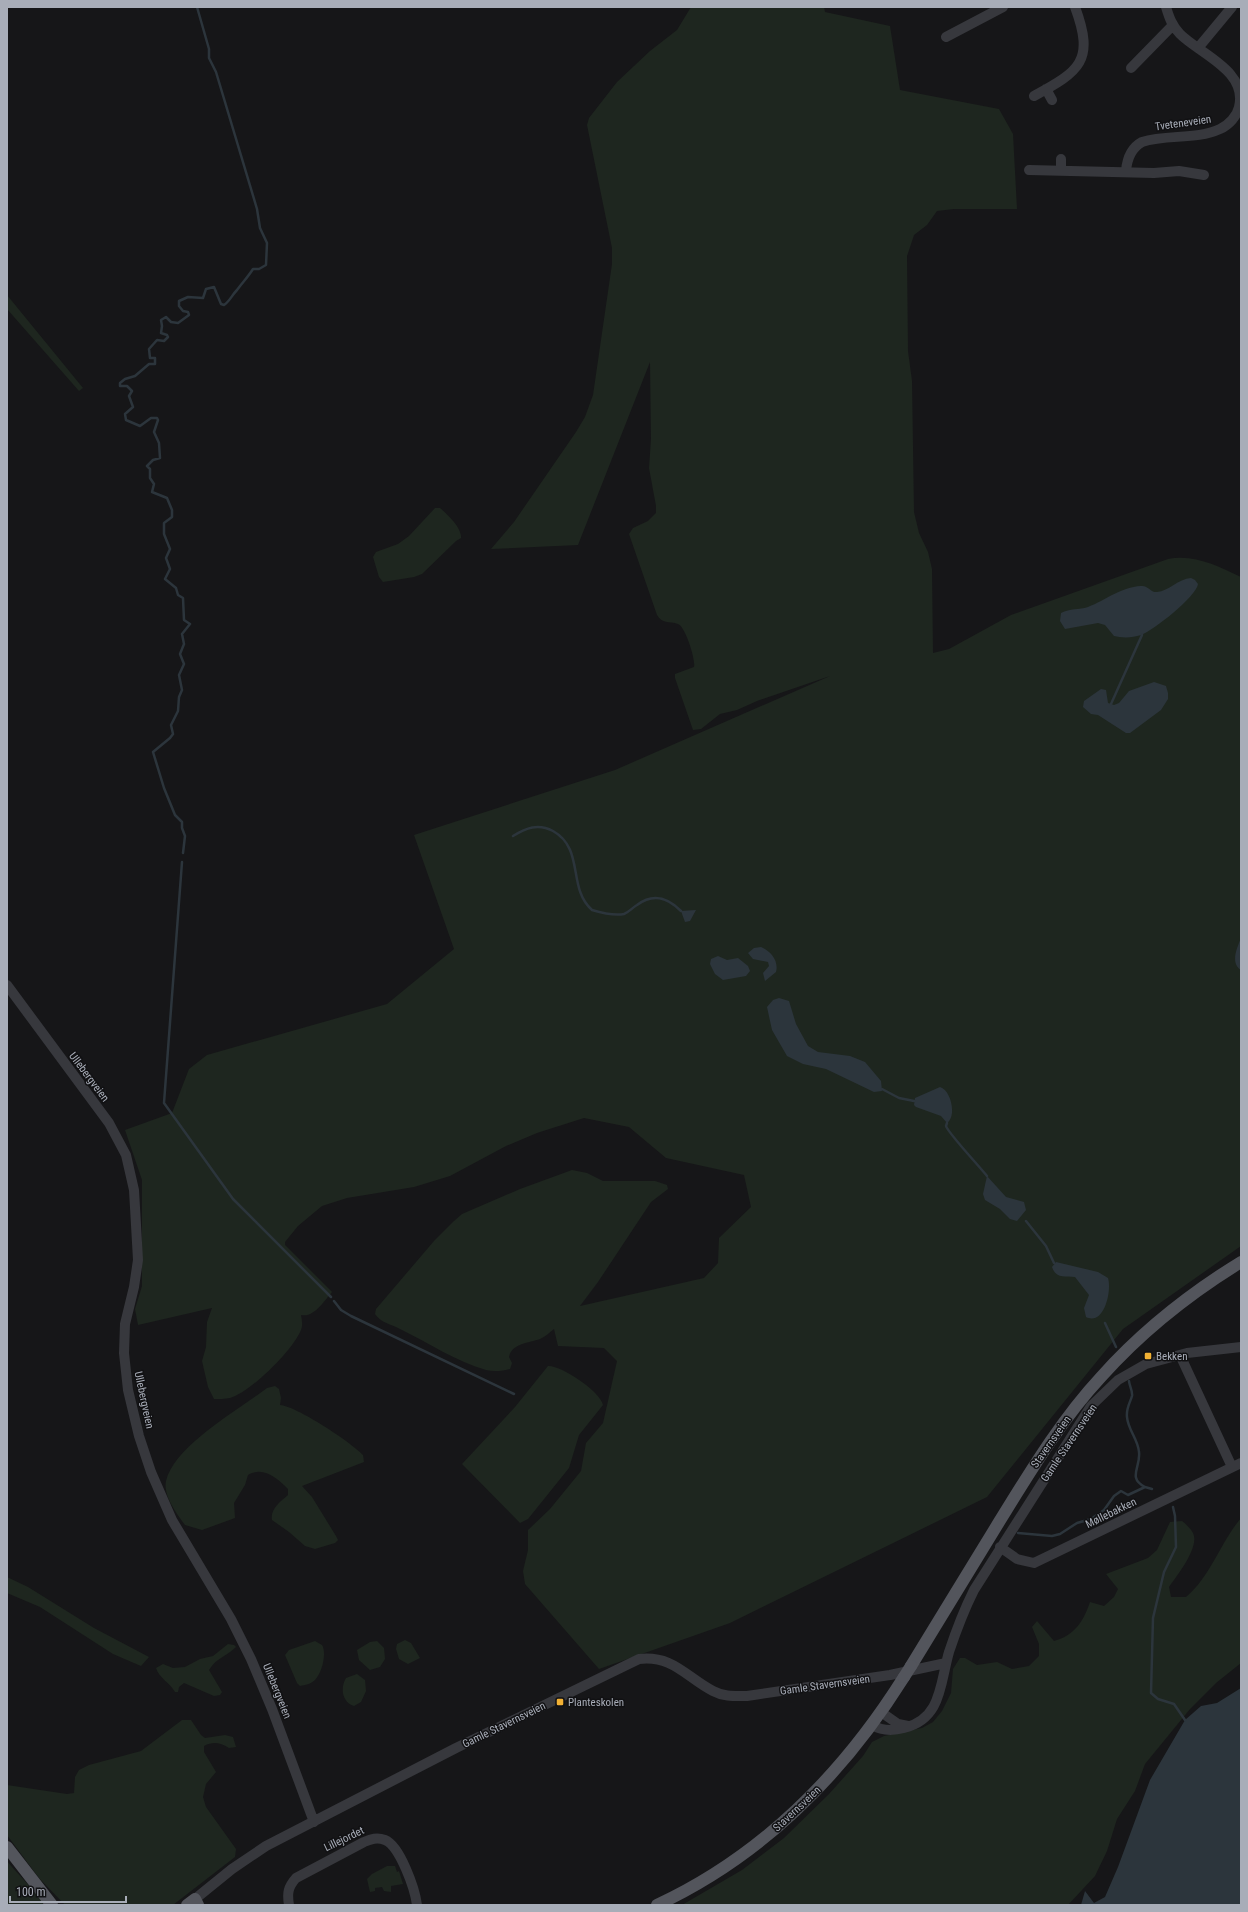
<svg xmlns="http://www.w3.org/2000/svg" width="1248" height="1912" font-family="'Roboto Condensed',sans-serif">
<rect width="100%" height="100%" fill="#161618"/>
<path fill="#1e261f" d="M691,7H824L825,12L890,26L900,90L999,109L1013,134L1017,209H954L937,211L927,225L914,235L907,256L908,351L912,381L914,512L919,533L928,552L932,569L933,653L949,649L1011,615L1168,559C1195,554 1217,566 1241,577V1246L1123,1329L987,1497L730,1623L599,1669L525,1584L523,1571L528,1550V1530L550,1509L581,1471L586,1443L603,1423L617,1361L604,1348L558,1346L554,1329C550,1332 545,1337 540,1339C529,1343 512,1343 509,1357L512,1363L510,1369C503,1371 494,1372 486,1370C455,1361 429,1343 400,1329C391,1324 381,1323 375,1314L376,1309L434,1241L454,1221L462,1214L520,1189L572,1170L587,1173L603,1181H655L667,1185L668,1189L651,1202L598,1282L580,1306L704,1278L718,1263L719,1238L751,1207L744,1175L666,1158L629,1127L584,1118L537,1133L506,1146L450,1176L414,1187L347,1198L322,1206L298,1226L285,1242V1245L332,1292C324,1301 314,1318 301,1315C302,1320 303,1325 301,1330C293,1350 251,1392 230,1398C225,1399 219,1399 214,1399L208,1387L202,1361L206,1347L207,1322L212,1308L138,1325L135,1309L142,1286V1180L125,1130L172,1113L189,1069L207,1055L387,1004L454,949L414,835L615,770L830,676L757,701L737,710L720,714L701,729L693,730L675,678V674L694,667C696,660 685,626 678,624C669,621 662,624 657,615L629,534L633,528L648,521L656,513V506L649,468L651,439L650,362L578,545L491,549L514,522L576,432L585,417L593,395L612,264V248L587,125L589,118L617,82L650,51L677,30Z
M7,295L83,388L79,391L7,309Z
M435,508H440C448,515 462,528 461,538L456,541L422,574L414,577L383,582L379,577L373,557L376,552L398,544L409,536Z
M548,1366C561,1365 601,1392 603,1405L579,1435L569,1468L528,1519L520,1523L462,1464L515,1407Z
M275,1386L279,1389L281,1398L280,1405C296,1406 351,1442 363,1455L364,1462L302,1486L312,1497L336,1536L338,1540L335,1543L315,1549L305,1546L289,1532L272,1520C270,1509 280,1502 288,1495V1489C277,1478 263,1466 248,1475L245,1485L234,1503L235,1518L202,1530L185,1525C177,1514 163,1496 166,1481C174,1446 238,1410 267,1388Z
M1241,1518V1663L1216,1683L1190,1709L1145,1764L1135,1791L1117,1819L1107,1851L1095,1876L1068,1905H682L742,1870L784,1838L829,1794L863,1756L872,1742L884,1736L922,1728L933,1722L942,1711L951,1693L953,1669L960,1658H965L977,1665L997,1662L1012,1669L1029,1666L1039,1656V1644L1032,1627L1037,1621L1054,1641C1075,1635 1083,1622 1090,1602L1104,1606L1114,1597L1118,1589L1106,1574L1148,1558L1157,1550L1170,1522L1182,1521C1186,1524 1191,1529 1193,1533C1200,1547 1177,1576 1169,1587L1171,1597H1186C1211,1576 1220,1543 1241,1518Z
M7,1577L28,1587L94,1628L149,1657L141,1666L113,1654L40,1607L7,1593Z
M405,1640L411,1643L420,1658L408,1664L399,1659L396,1649L397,1644Z
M315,1641L322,1645C327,1653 322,1673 315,1680C311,1684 305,1685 300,1686L297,1683L285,1655L289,1650Z
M377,1641L384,1648L385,1659L380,1667L370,1670L359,1660L357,1650L370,1642Z
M228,1644L234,1645L236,1647C226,1657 217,1657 209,1670L222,1692L220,1695L214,1696L184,1683L179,1687L178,1692H175C170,1683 159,1678 156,1668L163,1664L173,1668L185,1667L200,1659L213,1656Z
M357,1674L365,1680L366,1691L361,1702L354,1706C342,1702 340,1688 346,1678Z
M182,1720H191L201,1735L205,1738L225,1735L233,1737L236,1747L229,1748C220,1743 214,1741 204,1746V1752L216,1772L206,1784L203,1797L206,1807L236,1849L235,1857L173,1905H65L39,1878L7,1835V1785L67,1794L74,1793L75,1777L79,1770L89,1765L141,1751Z
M7,1861L12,1867L47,1905H7Z
M387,1866H395L397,1872L399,1871L403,1884L391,1886V1892L384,1891L382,1887L375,1888V1891L370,1892L367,1879L372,1874Z"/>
<path fill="#2c353c" d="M1191,578L1195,580L1198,584C1196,597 1154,630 1141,635C1132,638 1122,638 1114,636L1105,625L1098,623L1065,629L1060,621L1061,613C1070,608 1079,610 1088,607C1106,600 1121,587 1141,586C1148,585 1151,593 1157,592C1169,591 1178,579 1191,578Z
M1154,682L1166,686L1168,693V699L1161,710L1130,733H1126L1098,715L1091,714L1083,707L1084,701L1101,689L1106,690L1108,703L1114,705L1119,703L1129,691Z
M696,910L690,921L685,922L681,911Z
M1241,938V970C1230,963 1237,948 1241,938Z
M761,947C771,951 779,961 776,972L765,981L763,973L769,966L768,962L753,959L748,953L754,948Z
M718,956L727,960L738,958L748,966L750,971L746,976L723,980L715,974L710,964L711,959Z
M779,998L789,1001L796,1024L808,1046L818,1052L850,1056L865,1062L881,1081L882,1091L874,1092L826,1069L803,1064L787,1056L772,1030L767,1007L773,1000Z
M940,1087C951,1090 957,1116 947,1123L941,1116L916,1107L914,1105L915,1098Z
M987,1176L1006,1197L1024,1202L1026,1210L1017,1221L1010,1219L1000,1209L985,1200L983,1194Z
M1056,1262L1098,1272L1108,1278C1112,1291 1104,1326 1086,1317L1084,1308L1089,1295L1075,1277C1065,1276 1056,1279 1052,1267Z
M1241,1688V1905H1081L1085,1891L1094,1903L1105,1897L1118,1867L1150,1780L1185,1720L1201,1706L1217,1703Z"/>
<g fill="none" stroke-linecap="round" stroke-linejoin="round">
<path stroke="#2c353c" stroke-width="2.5" d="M1111,704L1142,635
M513,836C526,828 538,823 553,831C585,849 567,888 592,910C602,913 614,916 624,914C629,912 632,908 637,905C653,893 667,897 681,911
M183,853L185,836L182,828V822L175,815L164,788L153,752L170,738L173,734L171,725L178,711L179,697L182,690L179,675L184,664L180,654L184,644L182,634L190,624L184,620L183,598L178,595L176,588L165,579L170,569L166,558L170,549L164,534V523L172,517V510L167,498L152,492L154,484L150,478V469L147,466L153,460L160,458L159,443L154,432L158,420L157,418H151L140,426L126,420L125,414L133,407L129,396L132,391L127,386H120V383L125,379L135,376L149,364H155V358H150L149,349L157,340L164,341L168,337L167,335L161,333L162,326L161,320L166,317L171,322L178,323L189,315L188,312L183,311L179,306V301L188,297L203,298L206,289L214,287L221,304L224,305C230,301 232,295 237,290C242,283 248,277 253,269H259L266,265L267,243L260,228L257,209L216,72L209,58V49L197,7
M182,862L164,1103L233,1199L331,1297
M882,1089L899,1098L914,1101
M947,1123L946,1126C948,1133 980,1167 987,1176
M1026,1221L1046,1246L1054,1263
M334,1301L341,1310L351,1316L514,1394
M1105,1323L1116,1347
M1129,1381C1129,1385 1133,1391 1132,1396C1130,1403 1126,1408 1127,1417C1128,1430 1138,1439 1139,1452C1141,1467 1127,1478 1145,1487
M1173,1507L1175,1516L1176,1547L1164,1572L1153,1618L1151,1693L1158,1699L1174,1704L1185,1720
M1018,1533L1052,1536L1060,1534L1077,1523L1091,1519L1104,1510L1114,1496L1121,1491L1128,1495L1145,1487L1152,1489"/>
<path stroke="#37383d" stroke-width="10" d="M946,37L1003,7
M1198,48L1232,7
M1131,68L1173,25
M1046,89L1052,100
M1034,96C1080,71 1095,61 1075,7
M1061,159V170
M1029,170L1154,173L1179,171L1204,175
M1126,171C1127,159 1131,148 1142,142C1167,134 1196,140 1220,129C1229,125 1237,116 1239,107C1248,71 1200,54 1180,34C1172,26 1169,17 1166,7
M7,985L109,1123L126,1155L134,1190L138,1260L134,1287L125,1324L124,1353L128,1390L139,1436L151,1472L172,1520L231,1619L251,1659L272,1709L314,1822
M1180,1355L1232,1467
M1000,1547L1017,1559L1034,1563L1241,1463
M881,1712L898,1724L908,1726
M872,1725C882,1731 893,1731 904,1728C942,1719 940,1683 949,1652C956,1631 964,1610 974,1590L1091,1406L1118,1380L1146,1364L1187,1353L1241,1347
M195,1899L232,1869L266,1846L456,1748L639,1659C673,1655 686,1677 713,1691C724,1697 735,1696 747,1696L890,1675L946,1663
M289,1905C287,1893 288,1887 296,1878L364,1842C371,1839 377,1837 385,1840C400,1846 415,1889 417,1905"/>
<path stroke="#53555c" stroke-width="12" d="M911,1666C940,1618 970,1570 999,1522C1030,1472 1061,1420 1101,1377C1142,1331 1189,1294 1241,1262
M7,1847L52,1905
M187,1905L195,1899L198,1905
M657,1905C762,1856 843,1774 904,1677"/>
<path stroke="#53555c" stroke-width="12" d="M904,1677L911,1666"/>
</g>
<g fill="#f2b134" stroke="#111113" stroke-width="1.5">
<rect x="1144" y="1352" width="8" height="8" rx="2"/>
<rect x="556" y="1698" width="8" height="8" rx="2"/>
</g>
<g text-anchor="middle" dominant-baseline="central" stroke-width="3" stroke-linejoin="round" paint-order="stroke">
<g font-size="11" fill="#a8adb8" stroke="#111113">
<text transform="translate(1183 123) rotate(-8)">Tveteneveien</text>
<text transform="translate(89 1077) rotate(53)">Ullebergveien</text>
<text transform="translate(144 1400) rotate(78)">Ullebergveien</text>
<text transform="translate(1051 1442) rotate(-55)">Stavernsveien</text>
<text transform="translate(1069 1443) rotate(-56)">Gamle Stavernsveien</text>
<text transform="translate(1111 1513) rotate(-26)">Møllebakken</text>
<text transform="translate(825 1685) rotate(-8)">Gamle Stavernsveien</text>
<text transform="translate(277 1691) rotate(68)">Ullebergveien</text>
<text transform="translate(504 1725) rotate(-26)">Gamle Stavernsveien</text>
<text transform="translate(797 1809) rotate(-43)">Stavernsveien</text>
<text transform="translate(344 1839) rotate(-26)">Lillejordet</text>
</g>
<g font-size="11" fill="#a8adb8" stroke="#111113" text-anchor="start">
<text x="1156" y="1356">Bekken</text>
<text x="568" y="1702">Planteskolen</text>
</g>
</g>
<rect width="1248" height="1912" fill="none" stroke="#a8adb8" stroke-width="16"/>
<path d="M10 1896v6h116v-6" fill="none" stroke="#a8adb8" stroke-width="2"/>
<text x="16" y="1896" font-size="12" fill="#a8adb8" stroke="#111113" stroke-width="3" paint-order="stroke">100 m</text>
</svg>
